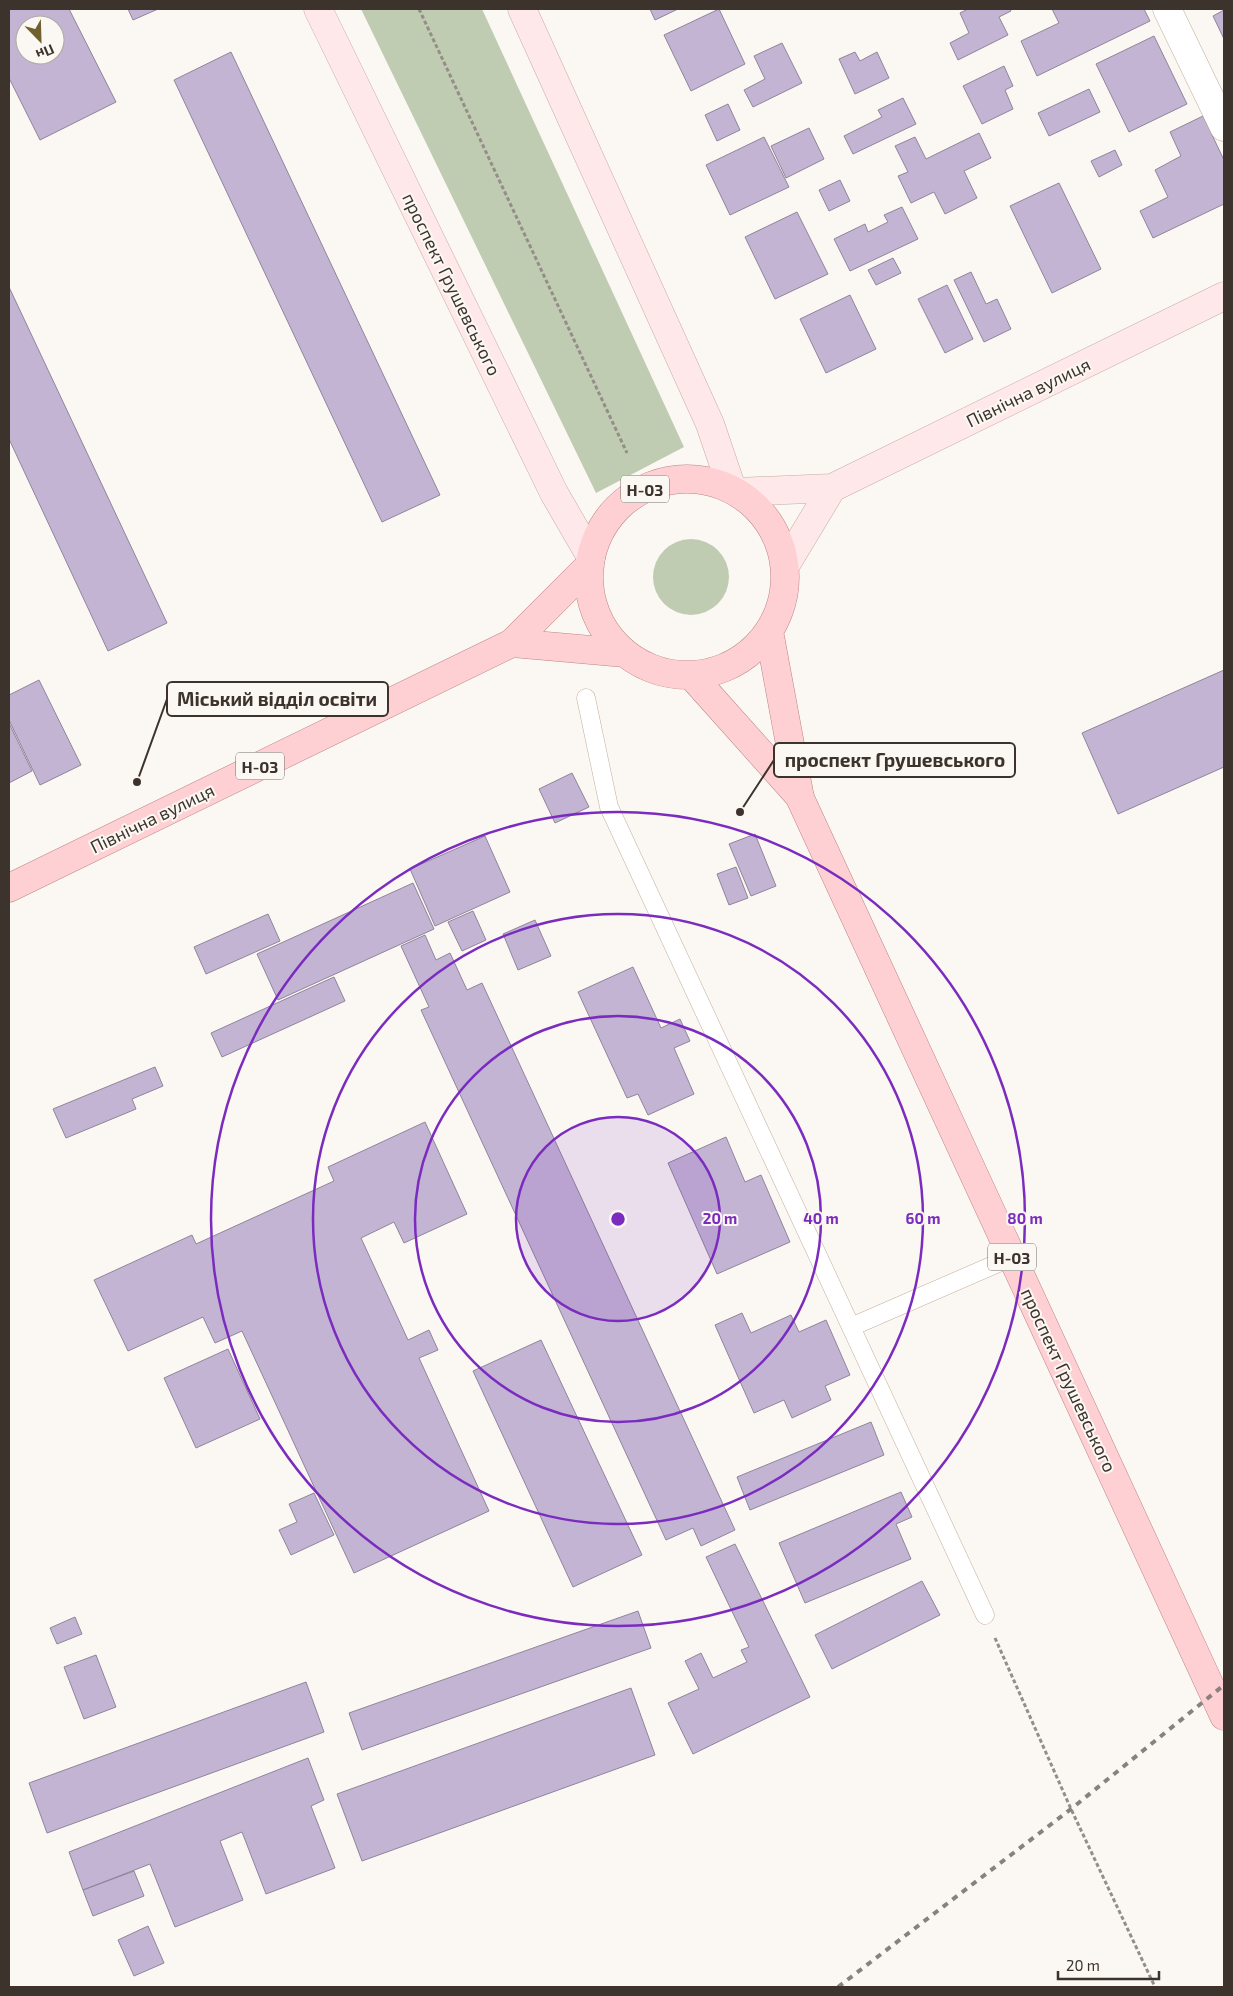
<svg xmlns="http://www.w3.org/2000/svg" width="1233" height="1996" font-family="'Exo 2',sans-serif">
<rect width="100%" height="100%" fill="#fbf7f3"/>
<path fill="#c0ccb2" d="M361,9H482L684,447L596,493Z
M653 577a38 38 0 1 1 76 0a38 38 0 1 1-76 0Z"/>
<path fill="#c3b4d4" stroke="#8f859b" fill-rule="evenodd" d="M9,9H69L116,102L40,140L9,78ZM25,25H55V55H25Z
M128,9H158L133,20Z
M650,9H678L655,20Z
M719,9L745,64L691,91L664,35Z
M968,9H1010L1011,11L999,17L1008,35L958,60L950,43L969,33L960,13Z
M1052,9H1144L1150,21L1037,76L1021,41L1059,23Z
M1224,10V39L1213,16Z
M1154,36L1187,104L1129,132L1096,64Z
M782,43L802,83L753,107L744,90L765,79L754,56Z
M231,52L440,495L382,522L174,80Z
M855,52L860,61L877,52L889,78L855,94L839,59Z
M1004,66L1013,86L1005,90L1013,109L982,124L963,86Z
M1089,89L1100,112L1049,136L1038,113Z
M903,98L916,124L853,154L844,136L882,117L878,110Z
M728,104L740,130L717,141L705,115Z
M1203,116L1224,160V204L1153,238L1140,211L1168,197L1155,170L1181,156L1170,132Z
M809,128L824,159L786,178L771,146Z
M979,133L991,158L964,171L977,198L945,214L934,192L911,203L898,176L908,172L895,146L915,137L926,159Z
M764,137L789,187L730,215L706,165Z
M1115,150L1122,165L1099,177L1091,161Z
M840,180L850,201L829,211L819,190Z
M1059,183L1101,269L1052,293L1010,206Z
M902,207L918,239L850,271L834,239L865,224L868,232L888,222L884,215Z
M797,212L828,274L775,299L745,237Z
M893,258L901,273L876,285L868,270Z
M971,272L986,304L997,299L1011,329L984,342L954,280Z
M947,285L973,339L945,353L918,299Z
M9,287L167,623L108,651L9,439Z
M850,295L876,349L826,373L800,319Z
M1224,670V767L1118,814L1082,733Z
M39,680L81,765L40,785L9,720V695Z
M9,723L32,771L9,783Z
M572,773L589,807L555,823L539,789Z
M755,834L776,886L751,896L729,844Z
M485,836L510,892L435,926L410,869Z
M736,867L748,898L729,905L717,874Z
M413,883L434,929L278,1000L257,954Z
M473,911L486,940L462,951L448,922Z
M268,914L280,941L206,974L194,947Z
M535,920L551,956L518,970L503,934Z
M425,935L436,960L450,953L467,990L482,983L735,1530L701,1546L693,1528L666,1540L421,1010L429,1007L401,946Z
M633,967L661,1028L680,1019L690,1041L674,1048L694,1094L648,1115L638,1094L627,1098L578,992Z
M334,977L345,1001L222,1057L211,1033Z
M155,1067L163,1086L132,1099L136,1109L66,1138L53,1109Z
M425,1122L467,1214L404,1243L394,1222L361,1238L408,1340L429,1330L438,1350L419,1358L489,1511L354,1573L242,1331L215,1343L203,1317L128,1351L94,1280L192,1235L196,1244L334,1181L328,1167Z
M726,1137L745,1182L761,1175L790,1242L717,1274L668,1163Z
M742,1313L751,1333L791,1315L799,1332L826,1320L850,1375L825,1386L831,1400L792,1418L784,1400L754,1413L715,1325Z
M541,1340L642,1555L573,1587L473,1371Z
M228,1349L260,1419L196,1448L164,1378Z
M871,1422L884,1455L750,1510L737,1477Z
M901,1492L912,1517L896,1524L911,1559L805,1603L779,1543Z
M314,1493L334,1535L291,1555L279,1530L297,1522L289,1504Z
M735,1544L810,1697L693,1754L668,1703L699,1689L685,1661L701,1653L713,1678L747,1662L741,1650L749,1647L706,1557Z
M922,1581L940,1615L832,1669L815,1635Z
M638,1611L651,1648L362,1750L349,1713Z
M75,1617L82,1634L57,1644L50,1628Z
M96,1655L116,1707L84,1719L64,1667Z
M306,1682L324,1732L47,1833L29,1783Z
M631,1688L655,1755L362,1861L337,1794Z
M308,1758L324,1800L311,1806L335,1868L266,1894L242,1832L220,1841L243,1900L175,1927L150,1864L83,1890L69,1852Z
M134,1871L144,1896L93,1916L83,1890Z
M148,1926L164,1963L134,1976L118,1940Z"/>
<g fill="none" stroke-linecap="round" stroke-linejoin="round">
<g stroke="#c5ae9e" stroke-width="19">
<path id="service" d="M586,698L609,807L985,1615
M851,1327L1012,1257"/>
</g>
<g stroke="#c5ae9e" stroke-width="29">
<path id="minor" d="M1167,9L1224,127"/>
</g>
<g stroke="#c5ae9e" stroke-width="29">
<path id="secondary" d="M318,9L554,493L591,557
M522,9L710,424L732,489
M737,492L832,488L1224,296
M785,566L832,488"/>
</g>
<g stroke="#bb8586" stroke-width="29">
<path id="primary" d="M589 577a98 98 0 1 1 196 0a98 98 0 1 1-196 0Z
M769,631L800,798L1224,1716
M512,643L625,653
M691,675L800,797
M9,888L512,643L590,565"/>
</g>
<path stroke="#948d88" stroke-width="3" stroke-dasharray="4 2.5" stroke-linecap="butt" d="M419,9L627,453
M995,1638L1071,1809L1155,1987"/>
<use href="#service" stroke="#fff" stroke-width="18"/>
<use href="#minor" stroke="#fff" stroke-width="28"/>
<use href="#secondary" stroke="#ffe8e9" stroke-width="28"/>
<use href="#primary" stroke="#ffd0d3" stroke-width="28"/>
<path stroke="#89827c" stroke-width="4" stroke-dasharray="6 6" stroke-linecap="butt" d="M838,1987L1071,1809L1224,1685"/>
</g>
<circle cx="618" cy="1219" r="102" fill="#7b2cbf" fill-opacity=".12"/>
<g fill="none" stroke="#7b2cbf" stroke-width="2.5">
<circle cx="618" cy="1219" r="102"/>
<circle cx="618" cy="1219" r="203"/>
<circle cx="618" cy="1219" r="305"/>
<circle cx="618" cy="1219" r="407"/>
</g>
<g text-anchor="middle" dominant-baseline="central" stroke-width="4" stroke-linejoin="round" paint-order="stroke">
<g fill="#fbf7f3" stroke="#756e68" stroke-width="1">
<rect x="621" y="475.5" width="48" height="27" rx="4"/>
<rect x="236" y="752.5" width="48" height="27" rx="4"/>
<rect x="988" y="1243.5" width="48" height="27" rx="4"/>
</g>
<g font-size="16" font-weight="bold" fill="#3c332c">
<text x="645" y="489">Н-03</text>
<text x="260" y="766">Н-03</text>
<text x="1012" y="1257">Н-03</text>
</g>
<g font-size="18" fill="#3c332c" stroke="#fbf7f3">
<text transform="translate(452 284) rotate(64)">проспект Грушевського</text>
<text transform="translate(1028 392) rotate(-26)">Північна вулиця</text>
<text transform="translate(152 818) rotate(-26)">Північна вулиця</text>
<text transform="translate(1069 1380) rotate(65)">проспект Грушевського</text>
</g>
</g>
<circle cx="618" cy="1219" r="8" fill="#7b2cbf" stroke="#fbf7f3" stroke-width="2.5"/>
<g font-size="15" text-anchor="middle" font-weight="bold" fill="#7b2cbf" stroke="#fbf7f3" stroke-width="4" stroke-linejoin="round" paint-order="stroke">
<text x="720" y="1224">20 m</text>
<text x="821" y="1224">40 m</text>
<text x="923" y="1224">60 m</text>
<text x="1025" y="1224">80 m</text>
</g>
<path fill="none" stroke="#3c332c" stroke-width="2" d="M137 782L167 699M740 812L774 760"/>
<g fill="#3c332c" stroke="#fbf7f3" stroke-width="2">
<circle cx="137" cy="782" r="5"/>
<circle cx="740" cy="812" r="5"/>
</g>
<g fill="#fbf7f3" stroke="#3c332c" stroke-width="2">
<rect x="167" y="682" width="221" height="34" rx="5"/>
<rect x="774" y="743" width="241" height="34" rx="5"/>
</g>
<g font-size="19" text-anchor="middle" font-weight="bold" fill="#3c332c">
<text x="277" y="706">Міський відділ освіти</text>
<text x="895" y="767">проспект Грушевського</text>
</g>
<rect width="1233" height="1996" fill="none" stroke="#3c332c" stroke-width="20"/>
<g transform="translate(40 40) rotate(157)"><circle r="24" fill="#fbf7f3" stroke="#afa9a3"/>
<path d="M0-4L9 19L0 12L-9 19Z" fill="#70602d"/>
<text y="-8" font-size="14" font-weight="bold" text-anchor="middle" fill="#3c332c">Пн</text>
</g>
<path d="M1058 1971v8h101v-8" fill="none" stroke="#3c332c" stroke-width="2.5"/>
<text x="1066" y="1971" font-size="15" fill="#3c332c" stroke="#fbf7f3" stroke-width="4" paint-order="stroke">20 m</text>
</svg>
